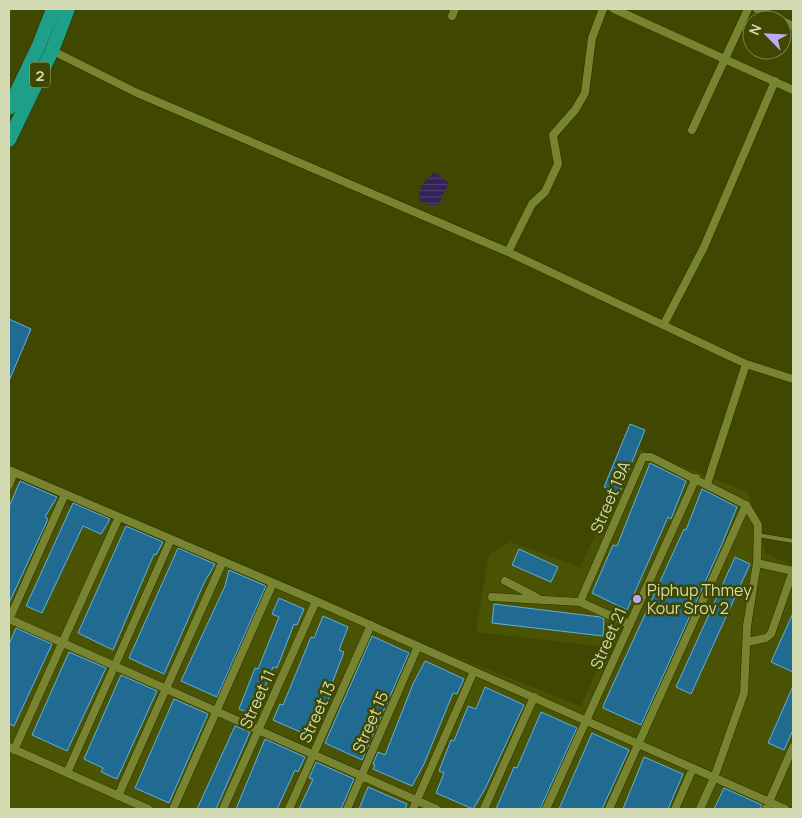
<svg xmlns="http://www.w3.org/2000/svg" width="802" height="818" font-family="Manrope,sans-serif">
<defs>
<pattern id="water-rules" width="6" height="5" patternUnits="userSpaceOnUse" patternTransform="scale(1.25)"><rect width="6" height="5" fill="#342157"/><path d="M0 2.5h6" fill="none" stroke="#50416d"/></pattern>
</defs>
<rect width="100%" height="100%" fill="#3f4700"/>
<path fill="#4a5304" d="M636,448L748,492L766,554L793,565V809H9V481L581,706L607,647L476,632L489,554L511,542L580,567Z"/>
<path fill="url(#water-rules)" d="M433,173L438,174L449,183L438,205H429L419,200C418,187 425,181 433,173Z"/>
<path fill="#216a92" stroke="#5eb2e4" d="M9,319L31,329L9,381Z
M630,424L645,430L619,494L604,487Z
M650,463L686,481L671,519L668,517L627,610L592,593L613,545L617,546Z
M20,481L57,497L45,517L48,519L9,603V507Z
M702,489L737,507L722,544L641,725L603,708L604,704L684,529L686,530Z
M73,503L110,519L101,534L83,526L42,613L26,606Z
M126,526L163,542L156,555L154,554L113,650L78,633Z
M178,548L215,564L204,583L164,674L129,658Z
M519,549L558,567L551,582L512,565Z
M735,557L750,564L691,694L676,687Z
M229,570L266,586L217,697L181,681L225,586Z
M279,598L304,609L297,625L294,624L277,668L273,667L254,715L239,709L255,668L258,669L279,617L272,614Z
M494,604L600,617L604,619L603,636L492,623Z
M793,613V672L771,662Z
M323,616L348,627L339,650L344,652L331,686L333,688L312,737L273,720L280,704L283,705L311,637L314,638Z
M16,628L52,644L14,726L9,724V644Z
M372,636L409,653L362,760L325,743Z
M69,652L106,668L67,751L32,735Z
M425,661L464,679L457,694L453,693L424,764L412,786L373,769L375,765L373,764L378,752L385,755L413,684Z
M121,675L157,691L117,779L101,772L103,768L84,759Z
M793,686V730L784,750L768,743Z
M485,687L524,705L485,789L473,809L436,793L444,773L439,771L451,740L454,741L468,706L476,709Z
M174,699L208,714L169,803L135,788Z
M541,712L577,728L540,809H496L514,767L517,768Z
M235,726L250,732L216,809H197Z
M592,733L629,750L602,809H559Z
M265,739L305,757L298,772L295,770L277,809H236Z
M644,757L683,774L668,809H623Z
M316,762L354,779L341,809H299L313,779L309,778Z
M368,787L407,804L405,809H359Z
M724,788L762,805L760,809H714Z"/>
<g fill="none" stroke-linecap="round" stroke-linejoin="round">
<g stroke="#262c00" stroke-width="5">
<path id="lane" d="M758,535L793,541"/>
</g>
<g stroke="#262c00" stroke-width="9">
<path id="street" d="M614,9L793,90
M757,9L781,20
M452,16L455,9
M782,21L793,26
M51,50L135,92L508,252L746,364L793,379
M692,130L748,9
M508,252L532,204L545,192L558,164L553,135L575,110L585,93L592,38L603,9
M664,324L704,247L775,81
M9,470L316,601L785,809
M707,484L746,364
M9,485L14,472
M757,563L793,571
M505,581L538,598
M492,597L580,602L629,624
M580,602L643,457H651L746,505L758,525L757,563L747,626L744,693L714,778L700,809
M9,619L436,809
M9,620L65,494
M747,642L766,638L771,634L793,571
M9,747L148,809
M14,750L119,517
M67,773L171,539
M118,796L223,561
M173,809L273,583
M223,809L316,601
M289,809L371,625
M347,809L418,646
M413,809L474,671
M484,809L534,697
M546,809L696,478
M609,809L746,505
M675,809L693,768
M766,809L793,747"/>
</g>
<g stroke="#262c00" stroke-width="15">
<path id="highway" d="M9,108L39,45L53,9
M9,140L52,51L68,9"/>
</g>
<use href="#lane" stroke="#788430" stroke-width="4"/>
<use href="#street" stroke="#788430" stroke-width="8"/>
<use href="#highway" stroke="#1e9f88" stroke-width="14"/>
</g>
<circle fill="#bea9f4" stroke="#3f4700" stroke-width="2" cx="637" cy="599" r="5"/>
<g text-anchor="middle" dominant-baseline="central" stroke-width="5" stroke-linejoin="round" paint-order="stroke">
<rect fill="#3f4700" stroke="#a6af7d" stroke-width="1" x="30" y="62.5" width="20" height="25" rx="4"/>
<g font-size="15" font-weight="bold" fill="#d2dbb2">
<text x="40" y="75">2</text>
</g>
<g font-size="16" fill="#d2dbb2" stroke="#3f4700">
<text transform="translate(610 497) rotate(-67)">Street 19A</text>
<text transform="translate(608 638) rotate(-66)">Street 21</text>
<text transform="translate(257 699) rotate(-66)">Street 11</text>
<text transform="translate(317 712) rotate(-66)">Street 13</text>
<text transform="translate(370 722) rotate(-66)">Street 15</text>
</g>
<g font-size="16" fill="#d2dbb2" stroke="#3f4700" text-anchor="start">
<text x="647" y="590">Piphup Thmey<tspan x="647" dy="18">Kour Srov 2</tspan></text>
</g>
</g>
<rect width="802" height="818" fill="none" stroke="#d2dbb2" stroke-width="20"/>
<g transform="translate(767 35) rotate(294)"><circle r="24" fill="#3f4700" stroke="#7a8247"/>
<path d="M0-4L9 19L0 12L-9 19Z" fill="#bea9f4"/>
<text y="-8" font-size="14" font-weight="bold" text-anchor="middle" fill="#d2dbb2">N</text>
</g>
</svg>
